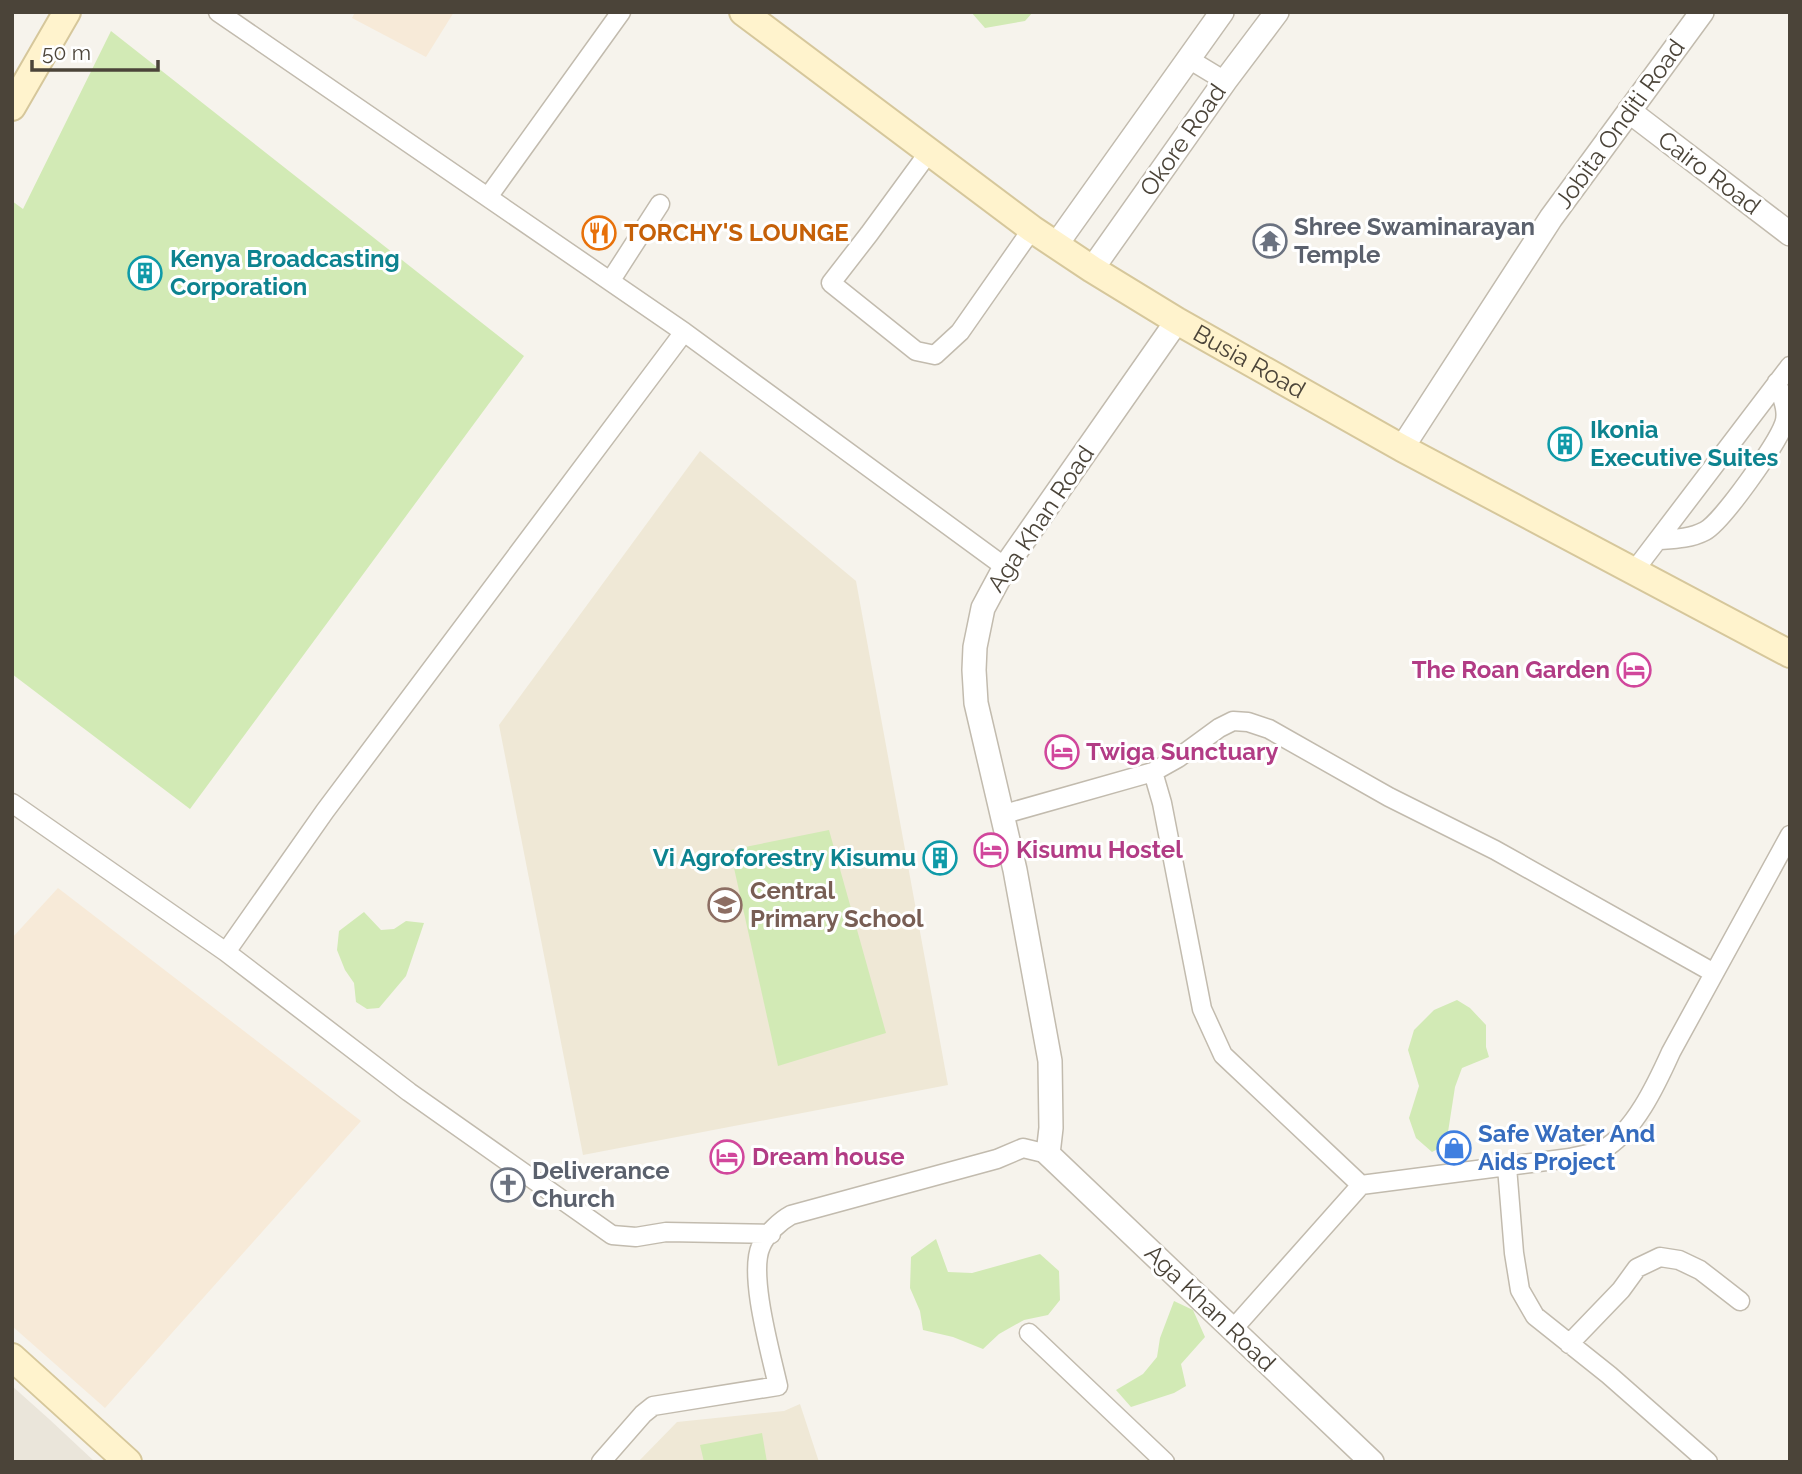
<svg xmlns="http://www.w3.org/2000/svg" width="1802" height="1474" font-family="Raleway,sans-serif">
	<rect width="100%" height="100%" fill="#f6f3ec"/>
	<path fill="#eae5da" d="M12 1386 49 1419 95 1462H12Z"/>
	<path fill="#f7ead8" d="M355 12H454L426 57 352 18Z
		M58 888 361 1121 105 1408 12 1326V938Z"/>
	<path fill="#efe8d6" d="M700 451 856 581 948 1085 583 1155 499 725Z
		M800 1404 819 1462H638L677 1422 784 1411Z"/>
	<path fill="#d2eab5" d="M971 12H1033L1025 21 985 28Z
		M111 31 524 356 190 809 12 674V201L23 209Z
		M829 830 886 1033 778 1066 730 850Z
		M364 912 381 930 394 929 406 921 424 923 406 976 379 1008 367 1009 356 1002 354 983 345 970 337 950 339 931Z
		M1457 1000 1470 1008 1486 1025V1047L1489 1057 1462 1068 1455 1087 1446 1145 1432 1152 1416 1138 1409 1118 1419 1086 1408 1050 1414 1030 1434 1010Z
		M936 1239 948 1272 972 1273 1040 1254 1059 1271 1060 1300 1048 1315 1024 1320 999 1334 983 1349 953 1337 923 1330 920 1311 910 1288 911 1257Z
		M1174 1301 1193 1310 1205 1337 1181 1364 1186 1386 1174 1393 1131 1407 1116 1390 1143 1374 1157 1357 1160 1338Z
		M762 1433 767 1462H704L700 1445Z"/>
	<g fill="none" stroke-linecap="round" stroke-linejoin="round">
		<defs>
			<path id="minor" d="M218 12 684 332 1005 567
				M1187 58 1225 81
				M929 152 869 234 831 283 916 351 935 355 960 332 1032 229
				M488 197 621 12
				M611 280 660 204
				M1658 540C1673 539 1690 539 1705 531 1722 522 1777 444 1784 424 1789 411 1781 395 1777 382
				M1634 571 1790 366
				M1153 772 1178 758 1219 728 1233 721 1248 722 1269 729 1389 797 1495 850 1714 973
				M12 803 226 952 409 1092 612 1235 636 1237 666 1232 771 1234
				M1001 815 1153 772 1162 803 1202 1009 1223 1055 1361 1185 1570 1158C1580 1155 1593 1154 1602 1150 1634 1133 1657 1083 1671 1052L1790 835
				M226 952 325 811 684 332
				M1507 1167 1514 1253 1520 1290 1535 1316 1609 1375 1708 1462
				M1233 1329 1361 1185
				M1029 1333 1165 1462
				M1569 1344 1621 1290 1637 1268 1660 1257 1679 1260 1700 1270 1740 1301
				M601 1462 643 1414 653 1406 778 1386C771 1354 748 1274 761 1246 766 1234 780 1221 791 1215L997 1159 1023 1148 1048 1154"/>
			<path id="tertiary" d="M1629 111 1790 234
				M1056 245 1222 12
				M1092 269 1225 81 1277 12
				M1177 321 1005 567 983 608 975 647 974 670 976 703 1015 870 1050 1061 1051 1128 1048 1154 1372 1462
				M1402 448 1551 218 1702 12"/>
			<g id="secondary">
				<path id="s1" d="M743 12 1032 229 1092 269 1177 321 1402 448 1790 654"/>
				<path d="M12 107 67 12"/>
				<path d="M12 1357 128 1462"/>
			</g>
		</defs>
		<use href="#minor" stroke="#c2bbae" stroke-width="21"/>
		<use href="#tertiary" stroke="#c2bbae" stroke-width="26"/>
		<use href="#secondary" stroke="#d6c79b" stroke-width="30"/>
		<use href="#minor" stroke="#fff" stroke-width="18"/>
		<use href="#tertiary" stroke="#fff" stroke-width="23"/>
		<use href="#secondary" stroke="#fff3cd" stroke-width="26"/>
	</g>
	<defs>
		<symbol id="restaurant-ring" viewBox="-11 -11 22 22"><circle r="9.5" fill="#fff" stroke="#e8710a" stroke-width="1.5"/><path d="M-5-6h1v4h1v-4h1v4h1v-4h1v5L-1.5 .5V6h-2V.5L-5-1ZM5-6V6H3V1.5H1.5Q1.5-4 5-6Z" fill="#e8710a"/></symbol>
		<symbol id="temple-ring" viewBox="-11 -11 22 22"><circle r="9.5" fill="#fff" stroke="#6b7280" stroke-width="1.5"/><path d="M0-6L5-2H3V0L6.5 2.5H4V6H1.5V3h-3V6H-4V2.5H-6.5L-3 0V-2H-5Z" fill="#6b7280"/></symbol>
		<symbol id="building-ring" viewBox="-11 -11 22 22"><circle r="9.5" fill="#fff" stroke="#0f9aa8" stroke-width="1.5"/><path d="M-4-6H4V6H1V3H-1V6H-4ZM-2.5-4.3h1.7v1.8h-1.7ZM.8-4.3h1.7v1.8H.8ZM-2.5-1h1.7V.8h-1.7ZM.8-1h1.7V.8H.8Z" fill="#0f9aa8"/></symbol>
		<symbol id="hotel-ring" viewBox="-11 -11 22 22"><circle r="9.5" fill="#fff" stroke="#d1479c" stroke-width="1.5"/><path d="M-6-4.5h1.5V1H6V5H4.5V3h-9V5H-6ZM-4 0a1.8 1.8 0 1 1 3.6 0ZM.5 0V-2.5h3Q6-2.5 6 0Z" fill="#d1479c"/></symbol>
		<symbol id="school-ring" viewBox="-11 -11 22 22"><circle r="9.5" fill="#fff" stroke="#8d6e63" stroke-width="1.5"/><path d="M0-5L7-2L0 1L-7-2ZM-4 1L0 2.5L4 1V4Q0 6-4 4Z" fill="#8d6e63"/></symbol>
		<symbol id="shop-ring" viewBox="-11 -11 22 22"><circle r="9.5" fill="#fff" stroke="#3f7fe0" stroke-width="1.5"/><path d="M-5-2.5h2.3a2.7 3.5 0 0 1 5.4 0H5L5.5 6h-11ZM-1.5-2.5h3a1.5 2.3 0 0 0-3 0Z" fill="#3f7fe0"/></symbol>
		<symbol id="church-ring" viewBox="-11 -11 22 22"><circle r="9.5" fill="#fff" stroke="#6b7280" stroke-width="1.5"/><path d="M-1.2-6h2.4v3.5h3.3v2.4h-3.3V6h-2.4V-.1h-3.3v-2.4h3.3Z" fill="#6b7280"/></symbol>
	</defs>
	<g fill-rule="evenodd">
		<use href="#restaurant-ring" x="580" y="214" width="38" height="38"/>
		<use href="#temple-ring" x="1251" y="222" width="38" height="38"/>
		<use href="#building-ring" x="126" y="254" width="38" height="38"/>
		<use href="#building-ring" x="1546" y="425" width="38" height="38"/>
		<use href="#hotel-ring" x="1615" y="651" width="38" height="38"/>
		<use href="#hotel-ring" x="1043" y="733" width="38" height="38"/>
		<use href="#hotel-ring" x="972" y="831" width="38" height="38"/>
		<use href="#building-ring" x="921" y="839" width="38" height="38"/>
		<use href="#school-ring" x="706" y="886" width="38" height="38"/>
		<use href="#shop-ring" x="1435" y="1129" width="38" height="38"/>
		<use href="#hotel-ring" x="708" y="1138" width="38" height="38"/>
		<use href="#church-ring" x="489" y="1166" width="38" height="38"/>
	</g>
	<g text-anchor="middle" stroke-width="6" stroke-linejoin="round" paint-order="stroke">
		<g font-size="24" fill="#4b4439" stroke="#fff">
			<text transform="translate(1620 124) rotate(-54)" y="8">Jobita Onditi Road</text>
			<text transform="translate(1183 140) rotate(-55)" y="8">Okore Road</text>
			<text transform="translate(1709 173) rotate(37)" y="8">Cairo Road</text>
			<text dy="8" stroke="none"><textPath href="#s1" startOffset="616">Busia Road</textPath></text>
			<text transform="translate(1041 519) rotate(-56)" y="8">Aga Khan Road</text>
			<text transform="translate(1210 1308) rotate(44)" y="8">Aga Khan Road</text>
		</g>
		<g font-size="24" font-weight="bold" fill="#5b616d" stroke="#fff" text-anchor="start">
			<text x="1294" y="235">Shree Swaminarayan<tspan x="1294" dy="28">Temple</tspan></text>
			<text x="532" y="1179">Deliverance<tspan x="532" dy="28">Church</tspan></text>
		</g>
		<g font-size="24" font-weight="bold" fill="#c56008" stroke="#fff" text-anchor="start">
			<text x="624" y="241">TORCHY'S LOUNGE</text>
		</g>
		<g font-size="24" font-weight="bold" fill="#0d838f" stroke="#fff" text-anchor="start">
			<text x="170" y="267">Kenya Broadcasting<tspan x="170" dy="28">Corporation</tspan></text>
			<text x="1590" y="438">Ikonia<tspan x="1590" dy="28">Executive Suites</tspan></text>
			<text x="916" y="866" text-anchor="end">Vi Agroforestry Kisumu</text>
		</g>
		<g font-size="24" font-weight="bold" fill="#b23c85" stroke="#fff" text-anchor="start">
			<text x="1610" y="678" text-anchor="end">The Roan Garden</text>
			<text x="1086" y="760">Twiga Sunctuary</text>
			<text x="1016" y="858">Kisumu Hostel</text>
			<text x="752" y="1165">Dream house</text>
		</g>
		<g font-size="24" font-weight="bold" fill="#785e54" stroke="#fff" text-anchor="start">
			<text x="750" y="899">Central<tspan x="750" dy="28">Primary School</tspan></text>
		</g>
		<g font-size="24" font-weight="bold" fill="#366cbe" stroke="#fff" text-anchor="start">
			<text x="1478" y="1142">Safe Water And<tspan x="1478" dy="28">Aids Project</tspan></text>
		</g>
	</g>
	<rect width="1802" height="1474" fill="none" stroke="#4b4439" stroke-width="28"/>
	<path d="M32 60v10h126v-10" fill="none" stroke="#4b4439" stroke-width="3.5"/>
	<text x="42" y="60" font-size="21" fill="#4b4439" stroke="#ffffff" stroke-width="5" paint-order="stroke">50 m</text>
</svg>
